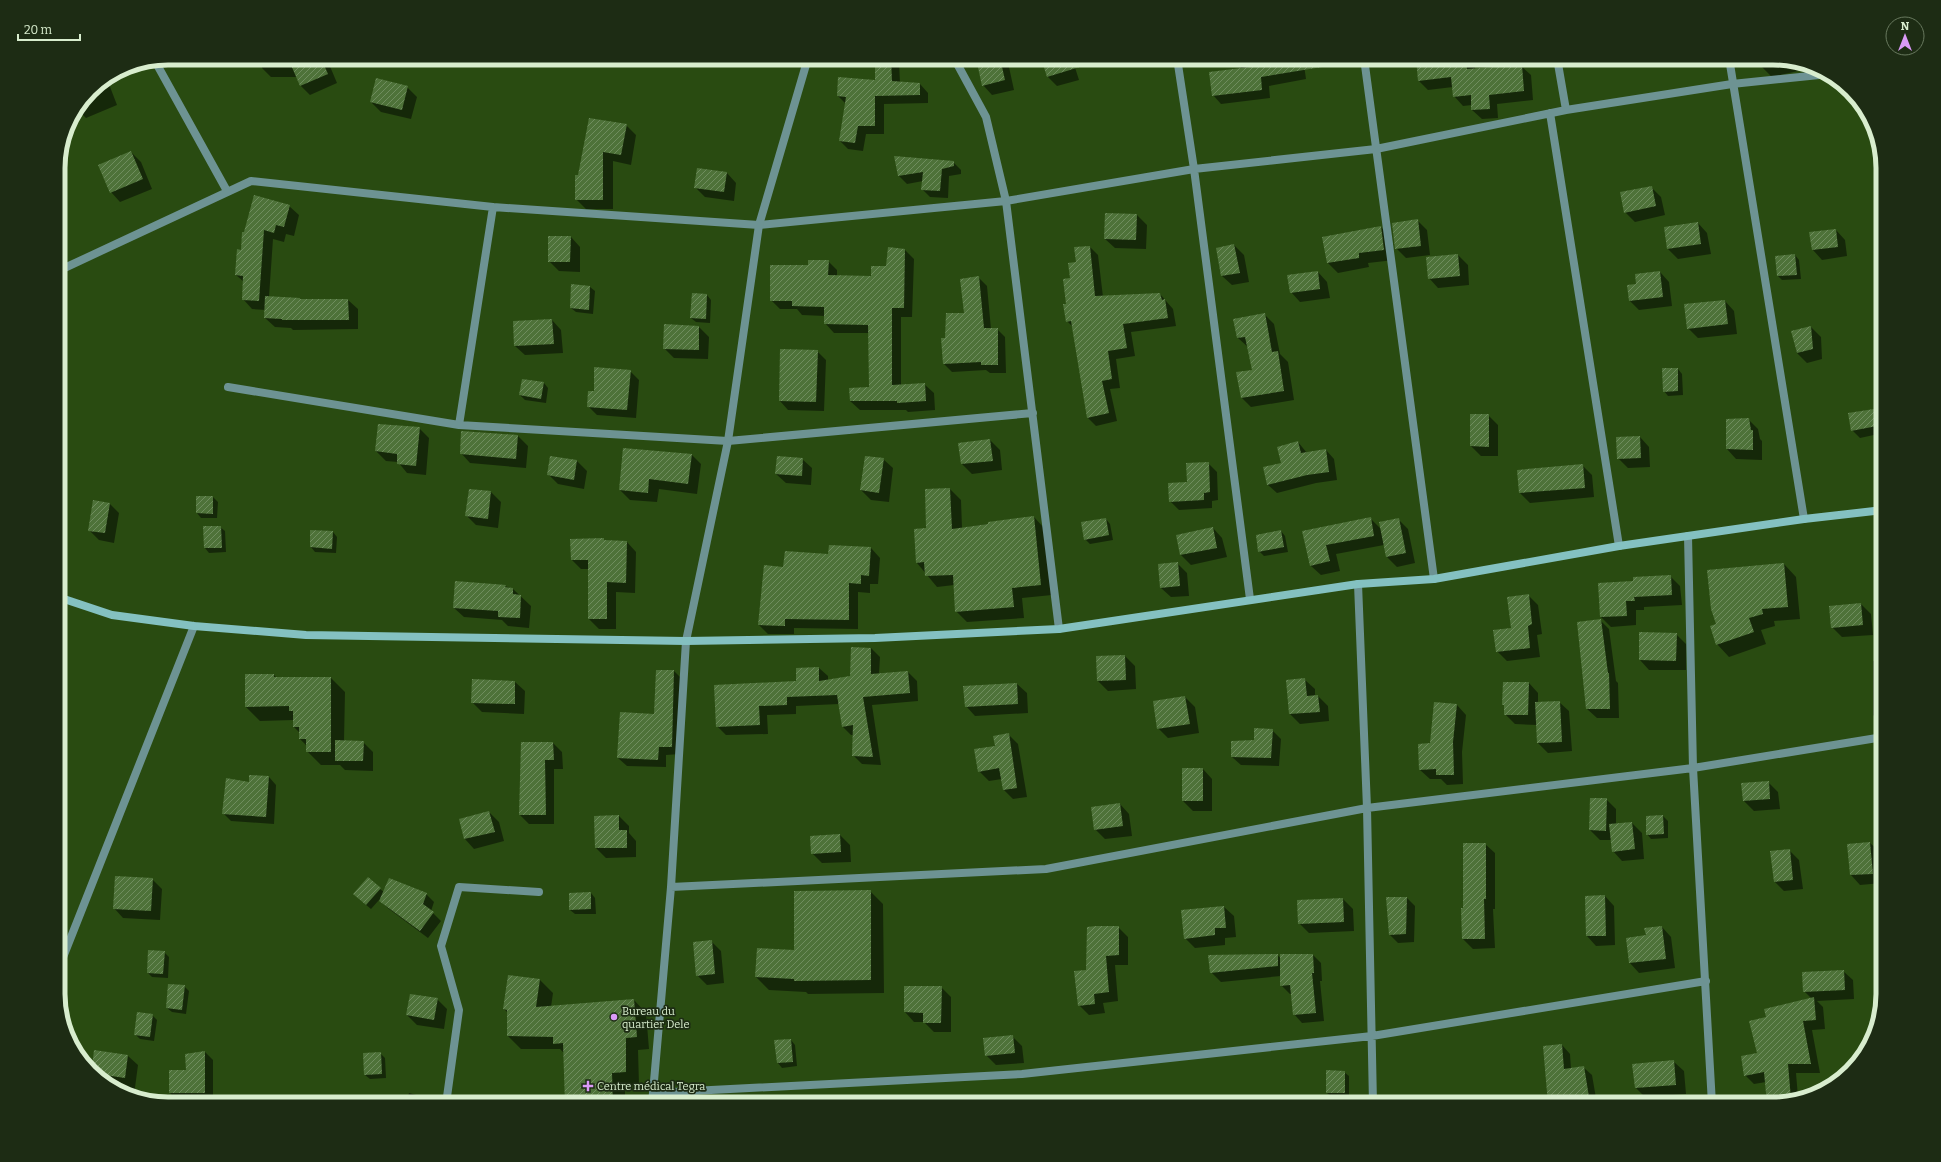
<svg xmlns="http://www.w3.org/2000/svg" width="1941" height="1162" font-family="Bitter,serif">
	<defs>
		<pattern id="building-hatch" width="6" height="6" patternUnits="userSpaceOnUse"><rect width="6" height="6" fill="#4e7239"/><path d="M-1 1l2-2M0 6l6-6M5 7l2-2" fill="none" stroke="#6f8d5e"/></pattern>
	</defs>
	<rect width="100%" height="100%" fill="#294b11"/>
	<path fill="#0007" d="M262 58H303L304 61 312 58H322L329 64 337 83 310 95 300 85 297 77H271L262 68Z
		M759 58H766L764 61Z
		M876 58H896L899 61 900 83 920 84 928 93V103L884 104V134H866L863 151 848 149 840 141 846 104 838 96 876 81Z
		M977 58H1007L1014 90 992 95 983 85Z
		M1042 58H1072L1079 80 1057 86 1048 77Z
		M1133 58H1152L1153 60 1138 62Z
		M1240 58H1261L1262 62 1296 58 1304 65 1306 79 1269 86 1270 98 1221 104 1213 95 1241 69Z
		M1417 58H1474L1475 70 1521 66 1531 75 1533 100 1497 104 1498 118 1482 119 1472 110V105L1463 106 1454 96 1453 87 1428 90 1419 81Z
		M1760 58H1773L1796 64 1798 71 1772 77 1762 67Z
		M107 79 117 105 86 118 77 109 90 90Z
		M407 87 417 97 411 119 381 112 371 102Z
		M626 125 636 135 631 165 613 161V209H586L576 199 579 176Z
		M131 152 141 162 152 189 120 202 111 192Z
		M895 157 953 162 961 170V174L949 176 948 198 930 197 922 189 923 181 907 184 899 176Z
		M727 173 736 183 734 201 705 197 695 187Z
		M1651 187 1661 197 1665 215 1635 222 1625 212Z
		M289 206 299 215 294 236 286 234 284 242 273 239 269 297 301 300H348L358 309V329L293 330 291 328 275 327 265 318 266 310 252 309 243 299 244 282 236 275 242 251Z
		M1137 215 1147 225 1146 249 1115 248 1105 239Z
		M1417 220 1427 230 1430 255 1406 258 1396 248Z
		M1698 223 1707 233 1711 254 1678 259 1668 249Z
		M1381 227 1390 237 1394 260 1368 263 1369 267 1338 273 1328 263Z
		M1836 230 1845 240 1847 256 1822 260 1813 250Z
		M571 237 580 247V272L559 271 549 261Z
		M1234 245 1244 255 1249 282 1232 285 1222 276Z
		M1090 247 1098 255 1103 297 1160 294 1173 309 1176 326 1131 332 1135 356 1116 359 1120 388 1110 389 1117 421 1096 426 1088 418 1074 328 1067 321V305L1071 279 1077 262Z
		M905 250 914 259 912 317H901V386L924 384 934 393 935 410 908 412 906 410H860L850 401 870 388 869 333H834L825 323V316L802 315 797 309H780L771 300 809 266 828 261 837 270V276L872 277 887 267Z
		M1458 255 1468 265 1469 285 1438 288 1429 278Z
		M1795 255 1799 260 1801 279 1782 280 1778 276Z
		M1318 272 1327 282 1330 298 1300 302 1291 292Z
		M1660 272 1669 282 1672 306 1639 310 1630 301 1637 285Z
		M979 278 987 286 991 329H997L1005 337 1006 373H990L986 370 952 372 944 364 946 339 965 314Z
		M572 285 590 287 595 291 593 314 576 312 571 308Z
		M707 295 711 300 710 323 696 322 691 318Z
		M1725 301 1734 311 1737 334 1698 338 1688 328Z
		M1264 314 1274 324 1280 354 1288 362 1294 400 1251 407 1242 398 1253 370 1249 348 1238 338 1235 320Z
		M552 320 561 330 563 353 525 355 515 346Z
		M699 327 709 337 708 359 674 358 664 348Z
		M1811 327 1821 337 1822 359 1807 363 1797 353 1792 332Z
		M781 350 817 351 826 360 824 411 788 410 780 401Z
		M1678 369 1682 374 1683 395 1668 396 1664 391Z
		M630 371 639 380 636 418 597 415 588 406 595 392Z
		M544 383 548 388 546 403 525 400 520 395Z
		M1883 408V433L1860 438 1852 430 1849 414Z
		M1488 415 1498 425V456H1481L1471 446Z
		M1748 419 1758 429 1760 439 1762 441V460L1736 459 1727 449Z
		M419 428 429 438 426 475 407 473 398 462 386 461 376 451Z
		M518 436 528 446 526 468 470 463 461 453Z
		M1640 437 1649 447 1650 467 1628 468 1618 458Z
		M990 440 1000 450 1002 470 972 474 962 464 959 444Z
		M1298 442 1307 453 1326 450 1334 459 1337 480 1316 483 1277 493 1268 485Z
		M691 454 701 464 697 494 659 489 657 502 630 500 620 490Z
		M551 457 577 461 587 471 584 489 558 484 548 474Z
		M802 459 812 468 811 485 786 483 776 474Z
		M883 459 893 468 889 502 871 500 861 490Z
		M1208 463 1217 472 1218 500 1212 501V508L1179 510 1170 501Z
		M1582 465 1592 475 1594 497 1530 503 1520 493Z
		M950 489 961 500 962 528 1034 517 1044 528 1052 595 1022 598 1024 618 967 622 956 611 954 585 937 587 917 563 927 529 926 490Z
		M469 490 491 492 501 502 498 528 476 525 466 515Z
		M213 497 218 502 217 518H201L197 513Z
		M109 503 119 513 114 543 99 540 89 530Z
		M1370 518 1381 529 1398 519 1408 529 1415 563 1397 567 1387 557 1384 545 1336 554 1340 571 1321 575 1311 566 1303 532Z
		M1106 519 1110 524 1113 540 1090 544 1085 539Z
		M204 527H220L225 531 226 552 209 553 205 548Z
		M1213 528 1222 538 1227 557 1191 565 1181 555 1177 535Z
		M1281 531 1285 536 1288 552 1264 556 1259 551Z
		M333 532 337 537 336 553 315 552 311 547Z
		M603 539 606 541 627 542 636 552 635 593 616 592V629H599L589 619V569H581L572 560Z
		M871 548 880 558 878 584H870V593L858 592V629L794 628V634H768L759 625 784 569 829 555Z
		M1177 563 1187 573 1189 596 1171 597 1161 588Z
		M1784 564 1796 577 1800 619 1774 621 1775 626 1761 630 1766 644 1729 657 1717 644V625Z
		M1670 576 1680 586 1682 605 1644 607V610H1636V625L1611 627 1601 617 1634 582Z
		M505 586 513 589 531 606 529 628 508 626 502 620 464 617 454 608Z
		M1528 595 1538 605 1542 634 1537 635 1540 657 1507 661 1497 651 1512 629Z
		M1861 604 1871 614 1873 635 1842 637 1832 627Z
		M1600 620 1609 629 1616 681 1618 683 1619 718H1597L1587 709Z
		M1878 620H1883V724L1873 715V661H1879Z
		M1676 634 1686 644V670H1649L1640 660Z
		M871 648 880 657 879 674 908 672 917 681 918 701 872 705 881 765 862 764 853 755V735H851L842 726 839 704 796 706V714L767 715 768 734 726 735 717 726 797 682 819 668 828 676V681L851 677Z
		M1125 656 1135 666 1136 689 1108 691 1098 681Z
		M674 671 682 679 680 754 666 755V767L627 766 618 758 655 715Z
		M246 675H274L277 678H331L345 692 344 741 363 742 373 752V771L345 770 340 765H321L307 751V746L300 739V733L294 727V720L260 721 246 707Z
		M473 680 515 682 525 691 524 714 482 712 472 702Z
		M1305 680 1315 689V696H1318L1328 706 1329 721 1300 724 1290 714Z
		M1529 683 1538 693V703L1559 702 1569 711 1572 751 1548 753 1538 743 1537 725 1515 724 1505 714V706L1503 704Z
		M1017 684 1027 693 1028 713 975 716 966 706Z
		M1185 697 1195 707 1199 733 1168 738 1158 728Z
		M1457 705 1466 715 1462 752 1463 784 1447 785 1441 779H1430L1420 770 1431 744Z
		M1272 730 1281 739 1279 766 1241 765 1232 757Z
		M1008 734 1018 744 1027 797 1013 799 1004 790 1002 779 989 781 979 771Z
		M522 743H553L562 752 563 769H554V824H529L520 815Z
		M1203 769 1212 779V811H1193L1183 801Z
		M269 777 276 785 274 824 231 821 223 813 250 783Z
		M1768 782 1778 792 1780 809 1754 811 1744 801Z
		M1606 799 1616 809V824L1632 823 1642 833 1644 859 1622 861 1613 851 1611 840H1600L1590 830Z
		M1120 804 1129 814 1132 836 1105 839 1095 829Z
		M489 812 499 822 504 841 474 849 465 839 460 820Z
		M619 816 629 826V833L636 841V857L606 858 596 848Z
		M1663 816 1668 821V838L1651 839 1647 834Z
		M840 835 850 845 851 862 822 863 812 853Z
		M1870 843 1880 852 1882 883 1860 885 1851 875Z
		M1485 844 1495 853V909H1493L1495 948 1473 949 1463 939 1464 909Z
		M1789 850 1799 860 1803 889 1784 891 1775 882Z
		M152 879 162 889 160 920 123 918 114 908Z
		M380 889 384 892 426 894 434 902 431 911 441 921 428 938 389 909 379 900 371 909 359 899Z
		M870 891 883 904 884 993 808 994 806 992 769 990 756 977 795 951Z
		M591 893 595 898 596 914H575L570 910Z
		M1605 896 1614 906 1615 945 1596 946 1587 936Z
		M1387 898H1407L1415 906 1414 942 1398 943 1390 935Z
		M1343 899 1353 909 1354 931 1309 933 1299 923Z
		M1224 907 1234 916 1236 937 1225 938V945L1195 948 1185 938Z
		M1118 927 1128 937V965H1115L1118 1001 1103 1003 1105 1013 1089 1015 1079 1005 1087 971Z
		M1662 927 1671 937 1675 968 1639 973 1630 963 1647 936Z
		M711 941 721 951 724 983 707 985 697 975Z
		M164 952 169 957 168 978 152 977 148 973Z
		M1277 955 1281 958 1313 955 1321 963 1322 981H1320L1324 1021 1302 1023 1294 1014 1292 994H1290L1281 985V976L1221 982 1211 972Z
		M1843 971 1853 980 1854 999 1817 1001 1823 1007 1825 1029 1812 1030 1820 1073H1796L1798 1097 1768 1104 1766 1082 1754 1084 1745 1075 1758 1054 1767 1018 1812 999 1804 991Z
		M508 976 540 980 553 993 551 1007 634 1000 646 1013 649 1049 638 1050 639 1085H625V1104H566L565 1054 560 1049H521L508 1036V1013L504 1009Z
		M184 986 189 991 186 1014 172 1012 167 1008Z
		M941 987 951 997V1032H934L924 1022H914L905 1012Z
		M437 999 447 1009 444 1029 417 1025 407 1015Z
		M152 1015 157 1020 154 1041 140 1039 135 1034Z
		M1012 1036 1022 1046 1024 1063 996 1065 986 1055Z
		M791 1040 795 1045 797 1066 782 1068 778 1063 776 1041Z
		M1562 1045 1570 1054 1571 1069 1583 1067 1592 1075 1597 1104H1549L1545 1047Z
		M95 1051 128 1056 138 1065 134 1095 113 1089 93 1069Z
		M205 1052 213 1060V1101H178L170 1093 187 1071 186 1055Z
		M380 1053 385 1058 386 1078 370 1079 365 1075Z
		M1674 1062 1684 1071 1686 1094 1645 1097 1636 1088Z
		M1344 1072 1349 1076V1098L1332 1097 1327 1093Z
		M409 1093 434 1100 438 1104H406Z
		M1445 1099 1451 1104H1418Z"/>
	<path fill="url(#building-hatch)" d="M288 58H321L328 74 300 86Z
		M875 58H891L892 81 920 83V95L875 96V126H858L855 143 839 141 846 97 837 96 838 77 875 80Z
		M976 58H1000L1005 80 982 86Z
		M1041 58H1095L1096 62 1047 77Z
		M1281 58H1321L1322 67 1261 77 1262 90 1212 96 1209 72 1258 66V62Z
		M1416 58H1466L1467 69 1522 65 1524 91 1489 95 1490 109 1471 110V95L1453 97 1451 77 1418 81Z
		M376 78 408 86 402 110 370 102Z
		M589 118 627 124 621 155 603 152V200H575V175H578Z
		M131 151 143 179 110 193 98 165Z
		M894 156 954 161V166L942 169 940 191 921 190 923 172 898 176Z
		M697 168 727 172 724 192 694 188Z
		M1652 186 1656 206 1624 213 1620 192Z
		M254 195 290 205 284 227 276 225 274 233 264 230 259 301 242 300 243 276 235 275 237 249 241 250 242 232H244Z
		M1105 213 1137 214 1136 240 1104 239Z
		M1418 219 1421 246 1395 249 1392 223Z
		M1698 222 1701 244 1667 249 1664 227Z
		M1381 226 1384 250 1359 253V258L1327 263 1322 237Z
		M1836 229 1838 247 1812 250 1809 232Z
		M548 236H571L570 262H548Z
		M1234 244 1240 273 1221 276 1216 248Z
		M1090 246 1095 296 1160 293 1162 300 1165 299 1168 318 1123 324 1127 348 1108 351 1112 379 1102 381 1109 413 1087 418 1071 321 1066 322 1063 304H1066L1063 279 1070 278 1068 263 1076 262 1074 247Z
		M888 247 905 249 904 308H892V385L925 383 926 401 897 403V401H850L849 388 869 387 868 325 824 324V307L792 306V301H770V265H808V260H829L828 275 871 276V266H886Z
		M1458 254 1460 276 1428 279 1426 257Z
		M1795 254 1797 275 1777 276 1775 256Z
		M1318 271 1320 289 1290 293 1287 275Z
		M1660 271 1663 297 1629 301 1627 285 1636 284 1635 274Z
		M979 276 984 328H998V365H981V362L943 364 941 338H945L946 313H964L960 279Z
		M571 284 590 286 589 310 570 308Z
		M692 293 707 294 706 319 690 318Z
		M265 296 300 298V299H348L349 320H282V319L264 318Z
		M1725 300 1728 324 1687 329 1684 304Z
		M1265 313 1272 352 1278 351 1284 391 1241 398 1236 372 1252 370 1245 337 1237 338 1233 319Z
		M552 319 554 344 514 346 513 321Z
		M664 324 699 326V350L663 349Z
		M1811 326 1813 349 1797 353 1791 331Z
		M780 349 818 350 816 402 779 401Z
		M594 367 631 370 627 410 587 407 588 391H594Z
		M1662 368H1678V391L1663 392Z
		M522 379 544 382 541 399 519 395Z
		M1874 409 1877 426 1851 431 1848 413Z
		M1470 414H1489V447L1470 446Z
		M1749 418 1751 430H1753V450L1726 449V419Z
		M378 424 420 427 416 466 397 464V454L375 451Z
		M461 431 518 435 516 459 460 454Z
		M1640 436 1641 458 1617 459 1616 437Z
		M990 439 993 461 961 464 958 443Z
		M1298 441 1301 453 1326 449 1329 472 1307 475 1267 485 1263 467 1281 463 1277 447Z
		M623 448 692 454 688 484 649 479 648 493 619 490Z
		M550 456 577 460 574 480 547 475Z
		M777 456 803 458 802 476 775 474Z
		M865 456 884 458 879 493 860 490Z
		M1209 462 1210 492 1204 493V500L1169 502 1168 483 1187 482 1186 463Z
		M1583 464 1585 488 1519 493 1517 470Z
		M950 488 952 529 988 524V522L1034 516 1041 585 1012 588 1014 607 955 612 953 575 925 576 924 562 916 563 914 529 926 528 925 489Z
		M469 489 491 491 488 519 465 516Z
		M196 496H213V514L196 513Z
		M93 500 110 503 105 533 88 531Z
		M1371 517 1374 536 1326 545 1330 561 1310 566 1302 531Z
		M1106 518 1109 535 1084 540 1081 522Z
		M1399 518 1406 553 1386 557 1379 522Z
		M203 526H221L222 548H204Z
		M1213 527 1217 548 1180 555 1176 535Z
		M310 530 333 531 332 549 310 547Z
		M1281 530 1284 547 1258 552 1256 535Z
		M604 538V540L627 541 626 583 607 582V619H588V560H571L570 539Z
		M829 545 871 547 869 576 861 575V584L849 583V620L785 619V626L758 625 764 565 783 567 785 551 828 554Z
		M1178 562 1180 586 1160 588 1158 564Z
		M1784 563 1788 607 1762 609 1763 614 1749 618 1754 632 1716 645 1710 626 1716 624 1711 609 1707 570Z
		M1671 575 1672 595 1634 597 1635 601H1626L1627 616 1600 617 1598 583 1633 581V577Z
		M455 581 506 585 505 587 513 588V594L521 595 520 618 498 617V611L453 608Z
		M1529 594 1532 624 1528 626 1530 648 1496 652 1493 630 1511 628 1507 597Z
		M1861 603 1863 625 1831 628 1829 606Z
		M1601 619 1608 673H1609L1610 709H1586L1577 622Z
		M1639 632 1677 633 1676 661 1639 660Z
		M851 647 871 648V674L908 671 910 693 863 697 873 757 852 756 853 725 842 727 837 695 787 697V705L759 706 760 725 716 727 714 685 796 681V668L819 667V681L850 676Z
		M1125 655 1126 680 1097 681 1096 656Z
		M656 670H674L672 747H659L658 760 617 758 620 712 654 714Z
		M245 674H274V677H331V752H306V739H299V727H293V711H289V706L245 707Z
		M1305 678 1307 696 1318 695 1320 712 1289 714 1286 680Z
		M472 679 515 681V704L471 703Z
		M1503 682H1529L1528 715H1504V705H1502Z
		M1017 683 1018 704 965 707 963 686Z
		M1185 696 1190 724 1157 729 1153 701Z
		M1560 701 1562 742 1537 743 1535 702Z
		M1434 702 1457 704 1453 742 1454 775H1436V769L1419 770 1418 744 1430 743Z
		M1254 728 1273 729 1271 758 1231 757V741L1254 740Z
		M1009 733 1017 788 1003 790 999 768 978 772 974 749 995 746 993 736Z
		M335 740 364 741 363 761H335Z
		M521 742H553L554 760H545L546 815H519Z
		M1182 768H1203V801H1182Z
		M249 775 269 776 266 817 222 814 226 778 249 782Z
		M1769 781 1770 799 1743 801 1741 783Z
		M1590 798H1607L1606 831 1589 830Z
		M1120 803 1123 826 1094 830 1091 807Z
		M489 811 495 832 464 839 459 819Z
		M619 815V830H627V848H595L594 816Z
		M1663 815 1664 834 1646 835V816Z
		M1632 822 1635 849 1612 852 1609 824Z
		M840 834 841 852 811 854 810 836Z
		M1870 842 1873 874 1850 875 1847 844Z
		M1463 843H1486V899H1484L1485 939H1462L1461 908H1463Z
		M1790 849 1793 880 1774 882 1770 851Z
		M115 876 153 878 151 911 113 909Z
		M368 877 381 888 366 905 353 894Z
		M389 878 427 893 423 904 434 912 420 931 379 901Z
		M871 890V980L794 981V979L755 977 757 948 794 950V891Z
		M591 892V909L569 910V893Z
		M1605 895 1606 936H1586L1585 896Z
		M1386 897H1407L1406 934 1389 935Z
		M1343 898 1344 922 1298 924 1297 900Z
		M1224 906 1226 928H1215V935L1184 939 1181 910Z
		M1096 926H1119V955L1106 956 1109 992 1094 994 1095 1004 1078 1006 1074 971 1086 970 1087 927Z
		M1662 926 1666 959 1629 963 1626 938 1646 935 1644 928Z
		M712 940 715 974 696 976 693 942Z
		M148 950 165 951 163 974 147 973Z
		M1278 954V966L1210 973 1208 955Z
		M1280 954H1313L1314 973H1312L1316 1013 1293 1015 1290 985 1280 986Z
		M1844 970 1845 990 1803 992 1802 972Z
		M508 975 540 979 536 1007 634 999 637 1037 626 1038V1072L612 1073 613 1104H565L563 1043 553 1044V1037L507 1036V1010L503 1009Z
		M168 984 185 985 182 1010 166 1008Z
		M904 986H942L941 1023H923V1013L904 1012Z
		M410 994 438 998 434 1020 406 1015Z
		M1814 997 1816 1020 1803 1021 1811 1064H1788L1791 1099 1767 1104 1764 1072 1744 1076 1741 1056 1757 1053 1749 1021 1766 1017 1764 1009Z
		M137 1012 153 1014 150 1037 134 1035Z
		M1013 1035 1015 1053 985 1056 983 1038Z
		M791 1039 793 1062 777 1063 774 1040Z
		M1562 1044 1564 1069 1584 1066 1589 1097 1548 1104 1543 1046Z
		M94 1050 128 1055 125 1078 98 1074 92 1068Z
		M205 1051V1093H169V1070H186L185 1054Z
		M381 1052 382 1074 364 1075 363 1053Z
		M1674 1060 1676 1085 1635 1088 1632 1064Z
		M1326 1070 1345 1071V1093H1326Z"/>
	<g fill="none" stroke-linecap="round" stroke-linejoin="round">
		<path stroke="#6d9393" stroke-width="8" d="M954 58 986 117 1006 201
			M446 1104 459 1010 441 946 459 887 539 892"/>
		<path stroke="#6d9393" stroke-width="8" d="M1177 58 1194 169 1250 599
			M1364 58 1434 579
			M1557 58 1566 110
			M1729 58 1804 519
			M155 61 227 191
			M1550 113 1619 546
			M1006 201 1059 629
			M58 271 251 181 493 207 759 225 1006 201 1194 169 1376 149 1566 110 1732 84 1829 74
			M228 387 459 425 728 441 1033 413
			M459 425 493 207
			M1688 536 1693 768 1712 1104
			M1358 584 1367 808 1373 1104
			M671 887 1046 869 1367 808 1693 768 1883 737
			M58 970 194 626
			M653 1093 1022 1074 1372 1036 1706 981
			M652 1104 671 887 686 641"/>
		<path stroke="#6d9393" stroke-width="8" d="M686 641 728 441 759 225 808 58"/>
		<path stroke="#84c1c1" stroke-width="8" d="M58 597 112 615 194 626 306 635 686 641 875 638 1059 629 1358 584 1434 579 1619 546 1804 519 1883 510"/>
	</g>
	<g fill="#da9af6" stroke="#1d2c14" stroke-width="1.5">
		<circle cx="614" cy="1017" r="4"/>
		<path d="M586 1080h4v4h4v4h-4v4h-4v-4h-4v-4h4z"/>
	</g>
	<g text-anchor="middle" stroke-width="3.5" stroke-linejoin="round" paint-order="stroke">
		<g font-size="11" fill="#d8edce" stroke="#1d2c14" text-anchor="start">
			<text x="622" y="1015">Bureau du<tspan x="622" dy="13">quartier Dele</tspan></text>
			<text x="597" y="1090">Centre médical Tegra</text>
		</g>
	</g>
	<path d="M0 0H1941V1162H0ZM168 65H1773A103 103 0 0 1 1876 168V994A103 103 0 0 1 1773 1097H168A103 103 0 0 1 65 994V168A103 103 0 0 1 168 65Z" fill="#1d2c14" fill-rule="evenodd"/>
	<path fill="none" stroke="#d8edce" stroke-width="5" d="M168 65H1773A103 103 0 0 1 1876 168V994A103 103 0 0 1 1773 1097H168A103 103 0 0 1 65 994V168A103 103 0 0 1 168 65Z"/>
	<g transform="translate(1905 36)"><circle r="19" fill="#1d2c14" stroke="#68795e"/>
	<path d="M0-3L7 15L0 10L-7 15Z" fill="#da9af6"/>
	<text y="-6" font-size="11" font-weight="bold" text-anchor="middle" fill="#d8edce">N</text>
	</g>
	<path d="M18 34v6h62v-6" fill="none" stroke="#d8edce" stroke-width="2"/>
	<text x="24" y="34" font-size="12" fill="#d8edce" stroke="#1d2c14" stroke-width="3" paint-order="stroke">20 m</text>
</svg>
